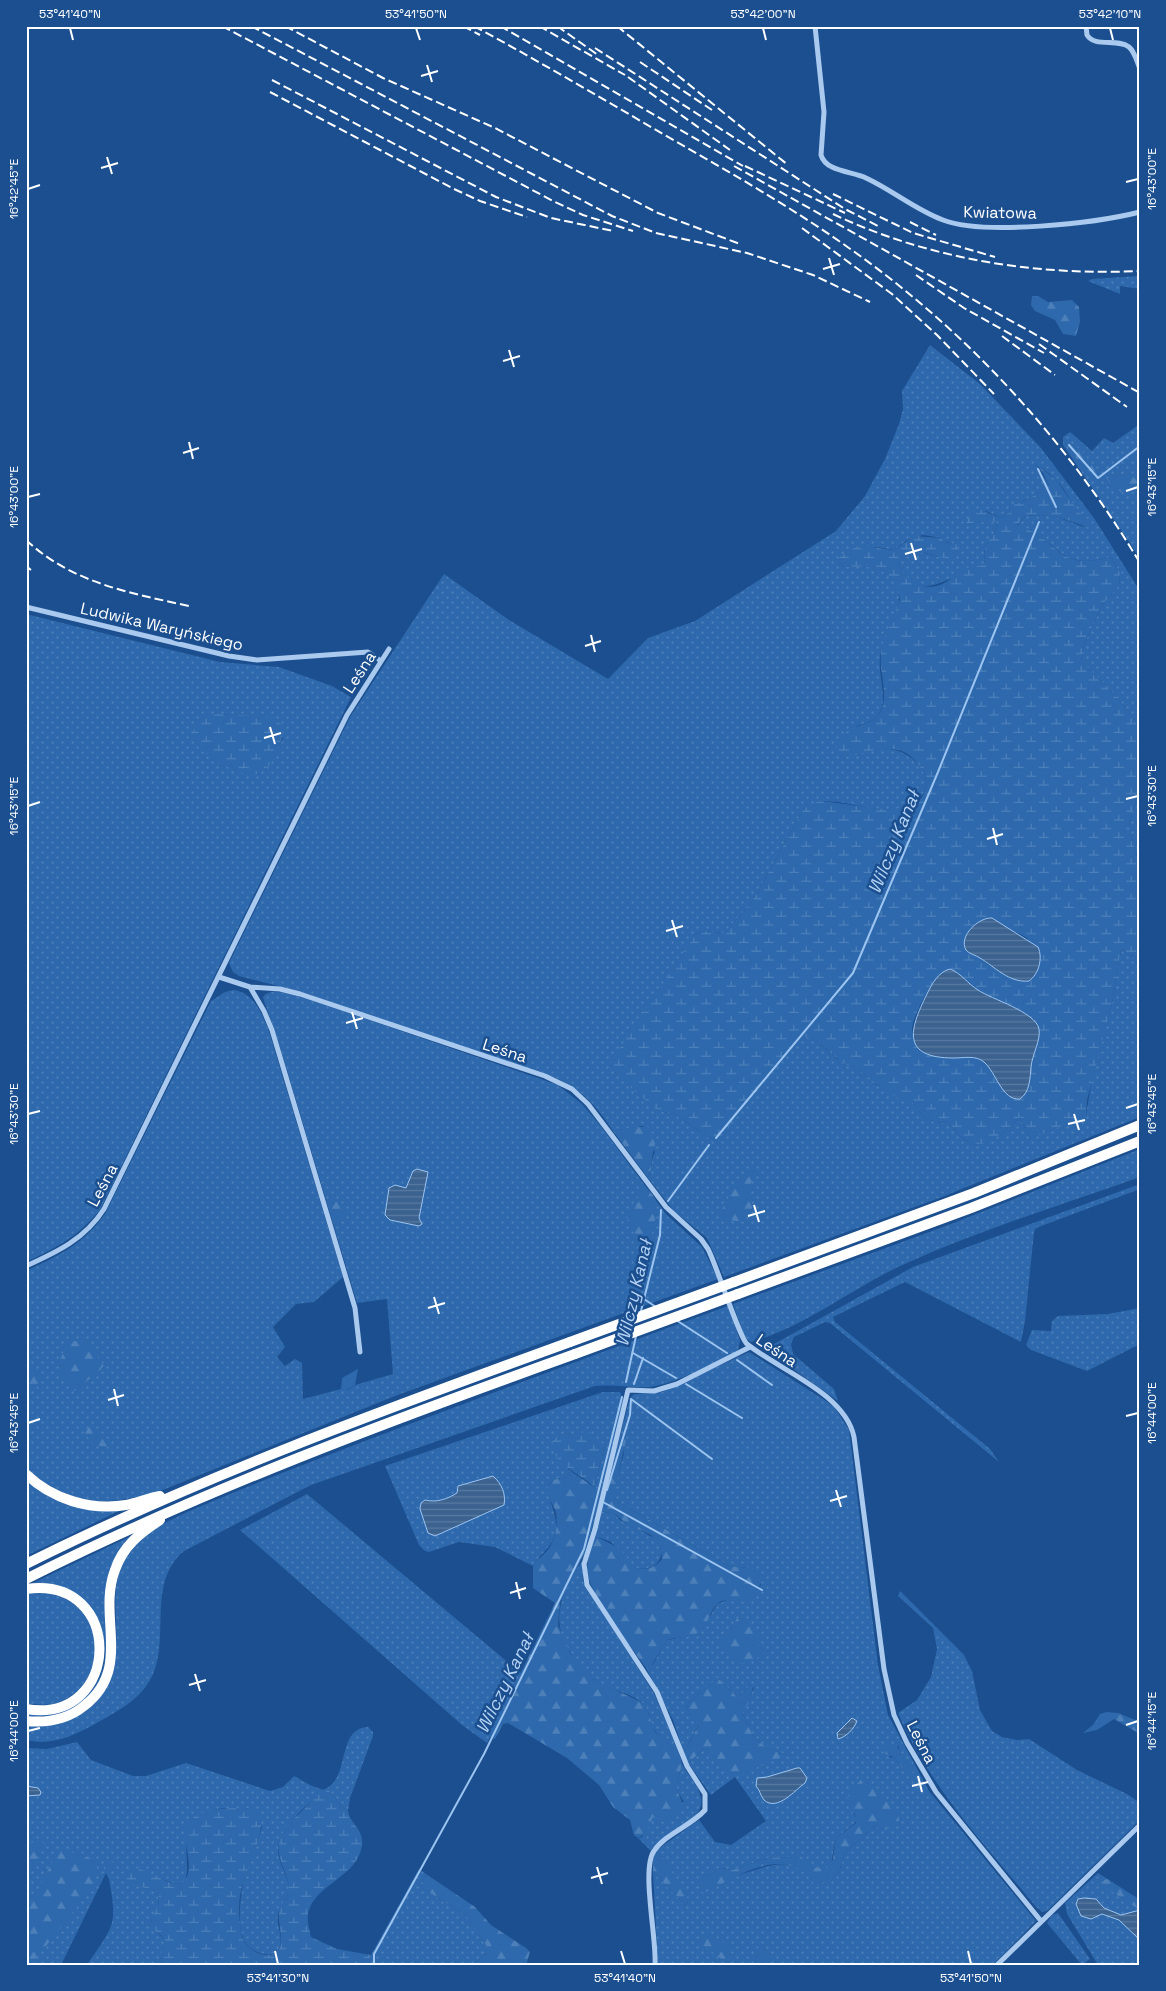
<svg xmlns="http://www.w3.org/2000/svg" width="1166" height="1991" font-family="'Space Grotesk',sans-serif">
	<defs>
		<pattern id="grass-dots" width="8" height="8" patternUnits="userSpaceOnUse" patternTransform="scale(1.25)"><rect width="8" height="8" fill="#2e69ad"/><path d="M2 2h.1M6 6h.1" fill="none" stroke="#4d80b9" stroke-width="1.8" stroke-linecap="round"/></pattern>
		<pattern id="forest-firs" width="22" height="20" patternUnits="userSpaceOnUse" patternTransform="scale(1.25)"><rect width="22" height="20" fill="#2e69ad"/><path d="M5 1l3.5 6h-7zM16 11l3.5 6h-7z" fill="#4d80b9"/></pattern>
		<pattern id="wetland-marsh" width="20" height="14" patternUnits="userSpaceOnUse" patternTransform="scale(1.25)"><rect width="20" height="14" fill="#2e69ad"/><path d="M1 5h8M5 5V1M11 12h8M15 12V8" fill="none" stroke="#4d80b9"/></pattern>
		<pattern id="water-rules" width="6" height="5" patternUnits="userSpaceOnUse" patternTransform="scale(1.25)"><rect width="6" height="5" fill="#3c6290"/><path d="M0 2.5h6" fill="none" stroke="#597aa1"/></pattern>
	</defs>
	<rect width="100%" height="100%" fill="#1b4f8f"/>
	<path fill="url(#grass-dots)" fill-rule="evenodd" d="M1140 276V289L1120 286V294L1088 281 1092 279Z
		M930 345 980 384 1041 448 1094 518 1140 591V726L1116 696 1084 664 1081 658 1084 645 1101 607 1119 585 1120 573 1111 557C1056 573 1058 536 1017 526L1026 516C1048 513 1064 519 1084 527 1073 502 1061 478 1036 465L1049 485 1046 490 1016 504H1010L1009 512 1002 518 986 511 967 521 964 527C973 523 988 518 997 523L996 530 985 546 984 564C977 568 969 569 962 573 935 586 915 598 898 564L901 556 914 550 938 557 952 543 944 542 942 538 923 535 907 540 894 550 876 547 839 562 844 567C863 566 880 563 893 580 911 604 883 632 880 657 877 684 899 718 856 726L877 749C915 743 949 790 906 807 873 819 835 789 804 808L757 893 747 908 724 933 703 931 695 935 611 1064 616 1073 655 1109 680 1117 709 1138 718 1139 800 1038 810 1037 817 1041 837 1059 861 1071 873 1084 883 1086 913 1103 924 1117 935 1122 949 1123 960 1136 975 1145 1002 1134 1020 1117 1030 1139 1086 1115 1094 1067 1112 1004 1121 950 1129 955 1140 957V1117L942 1197 724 1277 707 1238 674 1211 648 1178C653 1169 650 1160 655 1152L643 1126 613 1131C596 1105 584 1092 556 1078L301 992 239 976 233 972 229 963 350 717 444 574 509 620 608 679 648 638 695 621 836 531 865 496 885 459 899 424 903 409 902 391Z
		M1140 424V558L1063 445V437L1070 432 1092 451 1104 438 1113 443Z
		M26 614 220 662 279 667 332 686 351 697 101 1208C81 1235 56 1248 26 1262ZM219 714 233 715 283 738 266 769 216 760 208 755Z
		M1140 785V868L1129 826Z
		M233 990C253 992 261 1012 268 1028L343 1277 314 1302 296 1304 273 1327 285 1347 277 1357 285 1366 295 1359 302 1363 303 1399 341 1389 348 1390 355 1385 393 1374 387 1299 357 1303 277 1037 264 1001 263 997C270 986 291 995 302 997L558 1085 582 1104 600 1125 666 1214 702 1247 718 1279 395 1396 158 1492C105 1506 69 1508 26 1467V1271C60 1255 82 1245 105 1214L211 1001 225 992Z
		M1140 1149V1177C1062 1205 982 1229 907 1263 854 1286 808 1326 751 1342L745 1338 733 1304 951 1224Z
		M1140 1184V1189L1036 1228 1034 1232 1025 1321 1021 1342 905 1282 833 1317 835 1322 990 1449 999 1462 830 1323 825 1322 794 1337 791 1344 793 1354 834 1389 838 1401 765 1349 913 1267Z
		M728 1306 740 1341 738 1350C721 1363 670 1385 649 1387 631 1388 614 1384 595 1386L311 1485 184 1551C142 1586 177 1650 144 1689 131 1705 112 1714 95 1724 73 1736 52 1746 26 1740V1725C43 1722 63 1721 79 1715 86 1712 94 1705 99 1698 143 1644 81 1578 153 1530 177 1515 204 1505 230 1494 276 1475 323 1457 370 1439 490 1394 609 1349 728 1306Z
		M1140 1308V1344L1087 1371 1031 1350 1026 1345 1032 1330 1051 1331 1052 1321 1058 1316 1108 1314Z
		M749 1352 826 1401 835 1408 849 1430 878 1665 888 1715 929 1791 1036 1921 993 1965H771L759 1947 754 1965H658L653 1872 685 1905 688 1902 663 1858 656 1853 658 1849 699 1820 715 1842 731 1845 766 1821 735 1777 711 1795 688 1763 704 1749 787 1755C756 1744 754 1741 742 1711L754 1688 751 1684 738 1698 718 1678 687 1704 686 1708 698 1725 684 1753 673 1720 646 1668H650C657 1660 660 1649 667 1640L689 1636 703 1628 717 1604 730 1599 747 1601 754 1596 761 1585 750 1568 729 1566 615 1500 613 1494 624 1453 620 1435 630 1398 634 1394 662 1392ZM737 1618 742 1619 759 1637V1646L764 1653 730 1630ZM898 1745 906 1773 895 1758 889 1757ZM852 1811 884 1830 874 1826 845 1853 839 1872 816 1886C794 1852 771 1866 738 1875 727 1877 714 1877 702 1878L720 1868 733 1870 767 1858 791 1857 812 1868 827 1869 831 1864 836 1838 855 1823 857 1819Z
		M603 1392H620L623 1400 599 1505 593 1500 592 1495 605 1446 556 1456 569 1470 570 1475C564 1480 554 1476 549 1484 544 1493 558 1513 556 1529 554 1547 541 1552 533 1566L495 1547 459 1542 429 1552 425 1551 419 1545 385 1466Z
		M26 1479 33 1486 123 1509 26 1556Z
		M307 1494 522 1674 487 1743 462 1725 240 1530Z
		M601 1511 615 1514 620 1520 658 1540C667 1558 656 1572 636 1568L611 1542 595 1536Z
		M129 1537 119 1552 104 1673C85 1708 65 1718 26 1717V1713C40 1716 55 1714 68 1708 135 1676 105 1577 31 1584Z
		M582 1561 583 1581 655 1695 679 1753C671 1746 662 1740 656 1732 648 1722 652 1711 641 1702 628 1692 610 1690 596 1681 588 1676 583 1669 577 1662 548 1627 558 1596 582 1561Z
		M900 1591 964 1655 972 1671 980 1710 992 1731 1002 1737 1017 1740 1029 1739 1077 1770 1127 1794 1140 1803V1820L1047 1911 1042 1912 1036 1907C985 1844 930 1788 898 1713L917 1700 931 1677 937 1649 933 1628 898 1596Z
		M26 1593C35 1594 49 1592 57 1595 108 1613 108 1685 57 1703 48 1706 35 1704 26 1704Z
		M368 1727 373 1732V1736L350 1798 348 1811 341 1806 327 1788C350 1775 337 1728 368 1727Z
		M77 1742 91 1760 133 1776H146L186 1763 270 1791 283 1787 294 1776 312 1786 324 1790C307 1806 273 1830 279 1857 281 1867 287 1876 289 1886 291 1898 280 1903 278 1914 276 1928 285 1937 278 1951 270 1956 265 1955 257 1952 245 1947 241 1936 240 1924 239 1898 243 1877 252 1852 256 1844 260 1836 262 1827L247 1808C208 1808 212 1806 186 1835L187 1871 185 1882 177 1884 161 1879 140 1886 157 1892C162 1904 156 1910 151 1921L157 1932 165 1940 160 1965H87C113 1926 118 1927 109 1879L106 1873 61 1965H26V1748L47 1749Z
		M682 1764C688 1775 699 1786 701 1798 706 1822 661 1832 651 1851L638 1838 642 1837 653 1817 684 1802 676 1789Z
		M419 1869 426 1874 421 1884 422 1888 466 1915 487 1947V1953L473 1965H369L371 1955Z
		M1098 1873 1140 1900V1965H1098L1067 1914 1065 1903Z
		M1058 1913 1090 1959 1082 1965 1047 1923 1052 1915Z"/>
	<path fill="url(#forest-firs)" d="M1032 296H1038L1048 302 1072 300 1079 307 1080 322 1076 336 1063 334 1055 320 1035 311 1031 305Z
		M1068 443C1080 444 1090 463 1096 472L1094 479H1091L1069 449Z
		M1112 474H1131L1137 481 1135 491C1121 495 1115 490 1107 479Z
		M635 1127H648C658 1141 655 1143 652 1158 651 1166 652 1170 648 1178L613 1131Z
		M757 1168C757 1176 752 1179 750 1186 748 1193 752 1200 752 1206 750 1224 732 1224 721 1215 722 1206 739 1177 746 1172 749 1169 754 1169 757 1168Z
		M645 1186C648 1190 653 1194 655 1199 658 1207 654 1234 648 1241L643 1242C634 1235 629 1226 627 1215Z
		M326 1199 341 1203 346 1215 342 1221 333 1223Z
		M76 1341 85 1342 104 1365C97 1376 85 1380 78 1390L72 1391 59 1373 61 1358 67 1343Z
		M26 1363 39 1374 38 1386 26 1396Z
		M358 1369 355 1385 347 1390 341 1389 342 1378Z
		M91 1424 106 1439 108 1445 106 1448 92 1443 85 1433Z
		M620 1435 625 1437 626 1440 614 1494 615 1500 729 1566 750 1568 759 1572C763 1582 758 1598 747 1601 736 1604 726 1596 717 1604 710 1611 709 1621 703 1628 695 1639 679 1636 667 1640L650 1668H646C631 1646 588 1594 587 1570 587 1559 592 1546 595 1536L619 1548 636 1568C647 1570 655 1568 662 1559L660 1545 651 1535 628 1525 615 1514 601 1511Z
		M569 1470 594 1487 593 1500 599 1505 585 1552 560 1603 558 1625 570 1653 594 1680 639 1701 646 1706 655 1732 679 1753 682 1764 676 1789C686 1808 686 1812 667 1824L653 1817 646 1833 638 1838 634 1835 630 1820 613 1807 599 1785 567 1758 508 1723 503 1724 495 1739 489 1737 555 1603 533 1588V1566C536 1560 540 1558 544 1554 555 1544 558 1527 556 1513 554 1503 543 1495 549 1484 554 1476 564 1480 570 1475Z
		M737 1618 742 1619 759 1635V1646L764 1653C742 1670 738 1664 719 1647V1641L730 1630Z
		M718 1678 738 1698 751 1684H754L748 1704 742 1711C754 1741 756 1744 787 1755L734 1777 708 1749H704L688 1763 684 1753 698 1726 686 1708 687 1704Z
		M1107 1712 1118 1713 1140 1722V1734L1114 1719 1097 1730 1083 1733 1093 1725 1100 1714Z
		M895 1743 913 1773V1775L906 1773 895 1758 884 1753 887 1746Z
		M861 1780C873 1790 898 1804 899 1821L884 1830 874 1826 845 1853 839 1872 816 1887C791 1842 739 1874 706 1892L703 1893 700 1889 702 1878 720 1868 733 1870 767 1858 791 1857 796 1852 812 1868H827L833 1859 836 1838 856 1823 855 1814C839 1801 850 1790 861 1780Z
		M36 1840 43 1842V1847L26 1878C26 1865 23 1847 36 1840Z
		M62 1849 95 1860C97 1865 98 1869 96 1875 87 1900 48 1942 31 1965H26V1915L57 1852Z
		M656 1853 663 1858 687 1896 688 1902 685 1905 653 1872V1859Z
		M104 1861 116 1863V1871L104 1869Z
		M426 1874 475 1907 491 1925 526 1948 530 1952 526 1965H473L487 1953V1947L466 1915 422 1888 421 1884Z
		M1107 1879 1140 1900V1910L1105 1887 1102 1884 1104 1880Z
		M707 1931 731 1948V1955L726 1962 700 1943 699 1938Z
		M759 1947 767 1950 771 1965H754Z"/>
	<path fill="url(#wetland-marsh)" fill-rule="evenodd" d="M1035 463 1056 480 1092 529C1070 521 1051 513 1026 516L1017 525C1058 537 1056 573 1111 557L1120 573 1119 585 1101 607 1084 645 1081 658 1084 664 1116 696 1140 726V785L1129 826 1140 868V957L1129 955 1121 950 1112 1004 1087 1100 1086 1116 1030 1139 1020 1117 1002 1134 987 1142 975 1145 960 1136 949 1123 935 1122 924 1117 913 1103 895 1097 883 1086 873 1084 861 1071 841 1062 817 1041 810 1037 800 1038 719 1139 709 1138 680 1117 655 1109 616 1074 611 1064 614 1057 695 935 703 931 724 933 747 908 757 893 804 808C809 805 813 803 818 802 843 798 921 829 926 785 927 777 922 770 918 764 898 737 870 753 844 757L838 755 836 749 848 729C856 726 866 725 873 720 894 705 878 674 881 653 883 635 894 617 900 599 892 565 874 566 844 567L839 562V558C857 540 872 549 894 550L914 536 942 538 944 542 956 544 960 551C942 573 913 532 898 564 907 582 926 594 946 582 951 579 956 573 961 570 968 566 977 568 984 564L985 546 996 530 997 523C987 518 972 523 963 529L971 512 979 509 1002 518 1009 512 1010 504H1016L1046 490 1049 485 1043 473ZM976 923 1016 932 1027 938 1039 966 1032 978C998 971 983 970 966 937ZM950 969C961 973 967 983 977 990 990 999 1038 1013 1039 1031 1040 1040 1033 1051 1031 1060 1029 1074 1031 1085 1023 1097 1017 1095 1006 1092 1002 1088 994 1079 993 1066 982 1060 963 1051 940 1065 918 1048 917 1042 912 1034 912 1029 913 1014 936 972 950 969Z
		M219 714 272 717 283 726C283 741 274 768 257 774 243 778 207 758 199 747 195 743 194 738 193 733 197 719 205 715 219 714Z
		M586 1432 591 1433 605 1446 594 1487C580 1472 549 1466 553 1439L562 1435Z
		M327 1788 341 1806 348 1811C350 1824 364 1829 362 1845 359 1875 317 1884 309 1910 306 1918 309 1928 311 1937L337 1949 371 1955 369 1965H160L165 1940C162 1934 154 1932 152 1926 147 1913 165 1909 157 1892L130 1883 124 1876V1872C144 1859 162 1888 182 1883 207 1861 149 1809 235 1808 244 1808 254 1807 259 1816 268 1830 244 1872 241 1891 238 1903 239 1920 241 1932 242 1938 245 1944 250 1948 254 1952 262 1955 267 1955 294 1954 272 1918 281 1904 284 1901 287 1899 288 1895 294 1875 268 1858 284 1830 288 1822 296 1817 302 1811 310 1804 317 1792 327 1788Z"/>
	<path fill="url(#water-rules)" stroke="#9cc4f0" d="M992 918 1038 947C1043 958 1039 974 1029 981 1009 983 995 967 980 958 976 955 969 954 966 950 958 936 979 917 992 918Z
		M950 969C961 973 968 984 978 990 991 999 1036 1012 1039 1029 1041 1040 1032 1055 1031 1067 1030 1078 1030 1092 1020 1099 1002 1101 996 1072 984 1062 976 1055 964 1058 954 1058 901 1058 909 1030 927 994 932 984 938 972 950 969Z
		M417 1169 428 1172 419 1218 422 1224 419 1226 390 1220 385 1215 389 1188 395 1185 406 1188 413 1171Z
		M493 1476C502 1484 506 1494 504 1505L435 1536 428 1533 420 1509 421 1503 425 1500C437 1503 447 1499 457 1493L458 1486Z
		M852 1718 857 1721C854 1729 846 1737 838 1739L837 1733Z
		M797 1768H800L807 1778 805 1783C795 1790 777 1812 764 1800 760 1795 760 1790 756 1786L757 1778 767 1777Z
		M26 1786 38 1788 41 1792 40 1795 26 1796Z
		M1084 1898 1096 1899 1104 1908 1121 1915 1140 1910V1940L1119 1920 1102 1914 1091 1919 1081 1916 1076 1904 1078 1899Z"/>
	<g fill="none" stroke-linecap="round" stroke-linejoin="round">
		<path stroke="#9cc4f0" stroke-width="2" d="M1069 445 1098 478 1140 446
			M1038 469 1056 507
			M716 1138 853 973 938 772 1039 522
			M668 1201 709 1145
			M644 1299 656 1307
			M641 1311 660 1235 661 1210
			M676 1320 727 1353
			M633 1353 676 1378
			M737 1360 772 1385
			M626 1382 636 1336
			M634 1384 643 1358
			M686 1384 742 1418
			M631 1399 712 1459
			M607 1490 630 1415 631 1399
			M603 1502 762 1590
			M374 1965V1954L484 1754 584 1549 622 1397"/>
		<path stroke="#a9c9ee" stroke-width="5" d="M815 26 824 112 821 155C826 172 852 171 866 178 892 190 916 210 943 220 984 236 1096 223 1140 212
			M1086 26 1087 35C1095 48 1117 38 1129 47 1135 52 1137 62 1140 69
			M26 607 229 656 257 660 368 652 381 661
			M219 977 250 987 280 989 300 994 545 1076 572 1089 588 1104 666 1207 701 1239 708 1249C716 1264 740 1339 747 1344 779 1370 845 1393 854 1437L884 1669 894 1715 907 1743 936 1792 1041 1921
			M250 987 264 1011 272 1030 355 1308 360 1352
			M26 1266C57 1252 85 1239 104 1209L347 715 389 649
			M655 1965C657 1939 641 1869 654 1851 665 1834 691 1826 705 1810V1794L687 1766 657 1692 587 1585 584 1564 595 1529 628 1390 654 1391 677 1384 750 1347
			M997 1965 1140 1825"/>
		<path stroke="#fff" stroke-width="10" d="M734 1282 974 1193 1140 1125
			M738 1294 971 1208 1140 1141
			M26 1474C52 1499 90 1511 126 1505 137 1503 148 1498 160 1496
			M26 1564C202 1476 386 1409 570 1342
			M26 1579C203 1490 389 1421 575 1354
			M26 1589C126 1575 122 1725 26 1709
			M26 1721C47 1723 67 1720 84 1706 133 1668 97 1617 115 1570 123 1546 140 1533 160 1520"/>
		<path stroke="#fff" stroke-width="2" stroke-dasharray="9 4" stroke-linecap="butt" d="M222 26 555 202 583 215 633 231
			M251 26 612 216 656 233 747 253 813 275 870 302
			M285 26 383 78 495 128 658 213 740 244
			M463 26 480 35
			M474 26C542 63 608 102 675 141 740 178 806 216 867 261 977 342 1070 446 1140 563
			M500 26 743 166
			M539 26 625 75
			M557 26 598 55
			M617 26 788 165
			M595 48 845 209 878 226
			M640 62 712 110
			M628 77 730 150
			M272 80 496 197 551 218 613 231
			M270 92 454 189 480 201 527 217
			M734 166 1140 393
			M745 166 845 213
			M833 194 913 233 995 257
			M833 214C928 259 1036 276 1140 271
			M910 222 936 235
			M802 228 892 294 937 335 994 394
			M916 275 964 308 1044 353
			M1002 336 1055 375
			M1039 344 1127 407
			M26 540C72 583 130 593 189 606
			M26 566 31 570"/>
		<path stroke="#fff" stroke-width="10" d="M570 1342 734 1282
			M575 1354 738 1294"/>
	</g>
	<path fill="none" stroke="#fff" stroke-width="2" d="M70 28 73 40M416 28 420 40M763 28 766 40M1110 28 1113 40M427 65 432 82M421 76 438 71M107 157 112 174M101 168 118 163M1126 182 1138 179M28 189 40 185M829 258 834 275M823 269 840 264M509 350 514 367M503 361 520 356M189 442 193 459M183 453 199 448M1126 491 1138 487M28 497 40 494M911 543 916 560M905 554 922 549M591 635 595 652M585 646 601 641M270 727 275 744M264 738 281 733M1126 799 1138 796M28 806 40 802M993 828 997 845M987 839 1003 834M672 920 677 937M666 931 683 926M352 1012 357 1029M346 1023 363 1018M1126 1108 1138 1104M28 1114 40 1111M1074 1114 1079 1130M1068 1124 1085 1120M754 1205 759 1222M748 1216 765 1211M434 1297 439 1314M428 1308 445 1303M114 1389 118 1406M108 1400 124 1395M1126 1416 1138 1413M28 1423 40 1419M836 1490 841 1507M830 1501 847 1496M516 1582 520 1599M510 1593 526 1588M195 1674 200 1691M189 1685 206 1680M1126 1725 1138 1721M28 1731 40 1728M918 1776 922 1792M912 1786 928 1782M597 1867 602 1884M591 1878 608 1873M275 1951 278 1964M621 1951 625 1964M968 1951 971 1964"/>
	<g text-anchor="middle" stroke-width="5" stroke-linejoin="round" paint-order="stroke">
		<g font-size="16" fill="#fff" stroke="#1b4f8f">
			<text transform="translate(1000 212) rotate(1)" y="6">Kwiatowa</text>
			<text transform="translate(162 626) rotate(13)" y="6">Ludwika Waryńskiego</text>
			<text transform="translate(359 672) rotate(-57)" y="6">Leśna</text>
			<text transform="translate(505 1050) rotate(18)" y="6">Leśna</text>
			<text transform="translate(102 1185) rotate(-62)" y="6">Leśna</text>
			<text transform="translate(777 1350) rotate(34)" y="6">Leśna</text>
			<text transform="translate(922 1742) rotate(63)" y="6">Leśna</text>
		</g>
		<g font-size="18" font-style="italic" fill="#b5d3f5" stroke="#1b4f8f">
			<text transform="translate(894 842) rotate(-68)" y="6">Wilczy Kanał</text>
			<text transform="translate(634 1293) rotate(-77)" y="6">Wilczy Kanał</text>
			<text transform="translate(505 1683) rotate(-64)" y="6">Wilczy Kanał</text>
		</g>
	</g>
	<rect width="1166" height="1991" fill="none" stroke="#1b4f8f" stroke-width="55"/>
	<rect x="28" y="28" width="1110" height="1936" fill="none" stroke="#fff" stroke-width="2"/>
	<g font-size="12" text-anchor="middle" fill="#fff">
		<text x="70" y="18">53°41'40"N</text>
		<text x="416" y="18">53°41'50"N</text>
		<text x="763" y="18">53°42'00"N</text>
		<text x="1110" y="18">53°42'10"N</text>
		<text transform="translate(1152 179) rotate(-90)" y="4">16°43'00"E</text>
		<text transform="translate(14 189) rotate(-90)" y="4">16°42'45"E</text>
		<text transform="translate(1152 487) rotate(-90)" y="4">16°43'15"E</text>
		<text transform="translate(14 497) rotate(-90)" y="4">16°43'00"E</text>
		<text transform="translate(1152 796) rotate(-90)" y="4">16°43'30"E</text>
		<text transform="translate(14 806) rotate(-90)" y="4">16°43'15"E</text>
		<text transform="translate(1152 1104) rotate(-90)" y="4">16°43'45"E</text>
		<text transform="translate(14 1114) rotate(-90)" y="4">16°43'30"E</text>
		<text transform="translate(1152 1413) rotate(-90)" y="4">16°44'00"E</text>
		<text transform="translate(14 1423) rotate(-90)" y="4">16°43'45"E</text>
		<text transform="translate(1152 1721) rotate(-90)" y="4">16°44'15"E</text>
		<text transform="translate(14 1731) rotate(-90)" y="4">16°44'00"E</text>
		<text x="278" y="1982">53°41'30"N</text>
		<text x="625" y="1982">53°41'40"N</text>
		<text x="971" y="1982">53°41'50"N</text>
	</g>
</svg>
